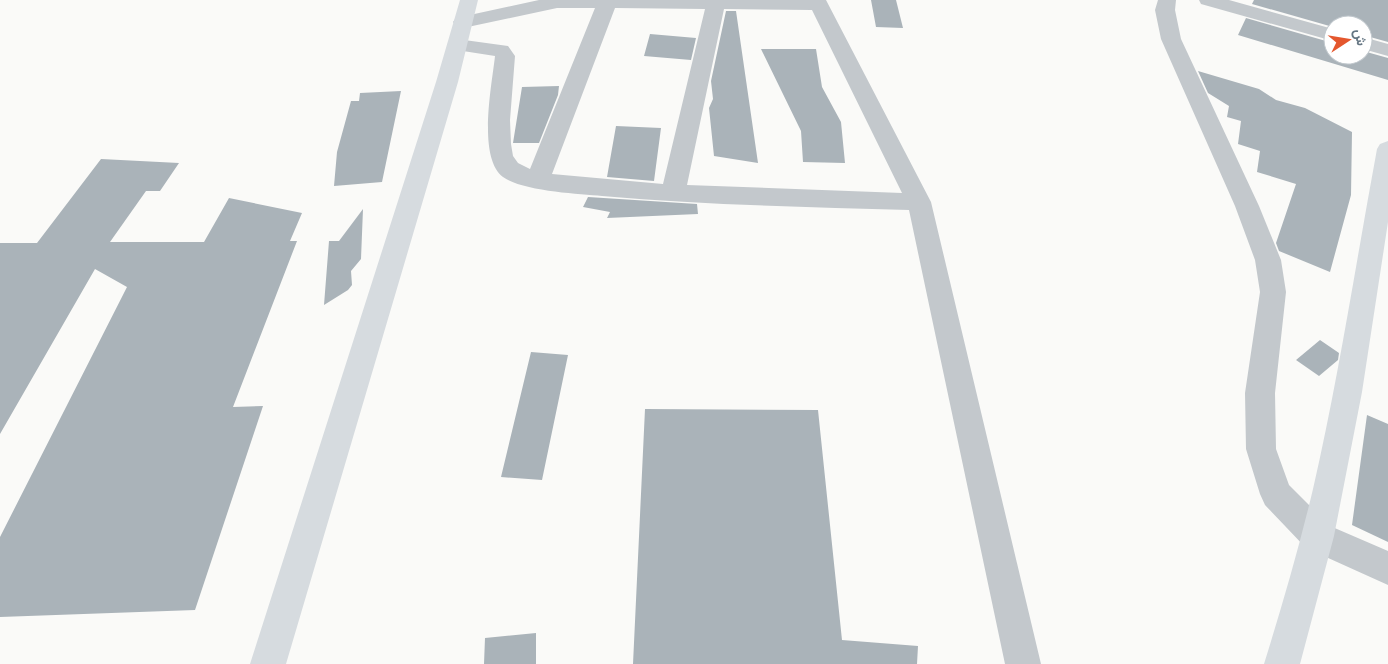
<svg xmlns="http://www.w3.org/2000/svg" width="1388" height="664" font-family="Karla,Vazirmatn,sans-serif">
	<rect width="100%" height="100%" fill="#fafaf8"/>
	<path fill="#aab3b9" d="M871 0H896L903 28 876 27Z
		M1254 0H1388V42L1363 35V25H1333V27L1252 4Z
		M726 11H736L758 163 714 156 709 108 713 99 711 81Z
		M1246 18 1333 43V55H1363V51L1388 58V80L1238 35Z
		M650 34 696 38 691 60 644 56Z
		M761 49H816L822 87 841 122 845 163 803 162 801 131Z
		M1198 71 1259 89 1276 100 1305 108 1352 132 1351 195 1330 272 1279 251 1276 243 1296 184 1257 172 1260 151 1238 144 1241 121 1227 117 1229 106 1208 93Z
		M559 86 558 95 539 143H513L522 87Z
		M401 91 382 182 334 186 337 152 351 101H359L360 93Z
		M616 126 661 128 654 181 607 177Z
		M101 159 179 163 160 191H146L110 242H204L229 198 302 213 290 241H297L233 407 263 406 195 610 0 617V537L127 287 95 269 0 434V243H37Z
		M588 197 697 204 698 214 607 218 610 212 583 207Z
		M363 209 361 259 351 271 352 285 348 290 324 305 329 241H339Z
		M1320 340 1339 353 1338 360 1319 376 1296 360Z
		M531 352 568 355 542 480 501 477Z
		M645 409 818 410 842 640 918 646 917 664H633Z
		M1367 415 1388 424V542L1352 525Z
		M536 633V664H484L485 638Z"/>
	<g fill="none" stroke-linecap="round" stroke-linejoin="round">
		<path fill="#c3c8cc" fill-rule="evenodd" d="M539 0H826L931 202 1041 664H1005L909 210C806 207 704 205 602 196 578 194 522 191 503 177 477 157 492 85 495 56L450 49 447 45 450 41 457 39 508 46 515 56 510 120 511 144 513 156 518 163 530 169 595 8H557L463 28 456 26 453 22 456 18ZM615 8 705 9 663 184 552 174ZM724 9 812 10 902 193 687 185Z
			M1158 0H1176L1175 10 1181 39 1259 206 1281 260 1286 292 1275 393 1276 449 1289 485 1330 526 1388 551V585L1306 548 1265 505 1260 494 1246 449 1245 393 1260 292 1255 260 1235 206 1161 39 1155 10Z
			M1199 0H1229L1333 29V41L1201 4Z
			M1363 37 1388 44V56L1363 49Z"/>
		<path fill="#d6dbdf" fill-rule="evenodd" d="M460 0H478L458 82 286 664H250L436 82Z
			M1388 141V222L1362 392 1334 536 1300 664H1264C1282 606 1299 548 1313 489 1339 376 1356 262 1377 149L1380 144Z"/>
	</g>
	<g transform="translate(1348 40) rotate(78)"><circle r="24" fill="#ffffff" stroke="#c1c8cd"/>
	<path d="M0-4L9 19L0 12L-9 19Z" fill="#e4572e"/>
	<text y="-8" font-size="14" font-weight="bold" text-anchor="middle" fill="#657683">ش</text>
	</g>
</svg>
